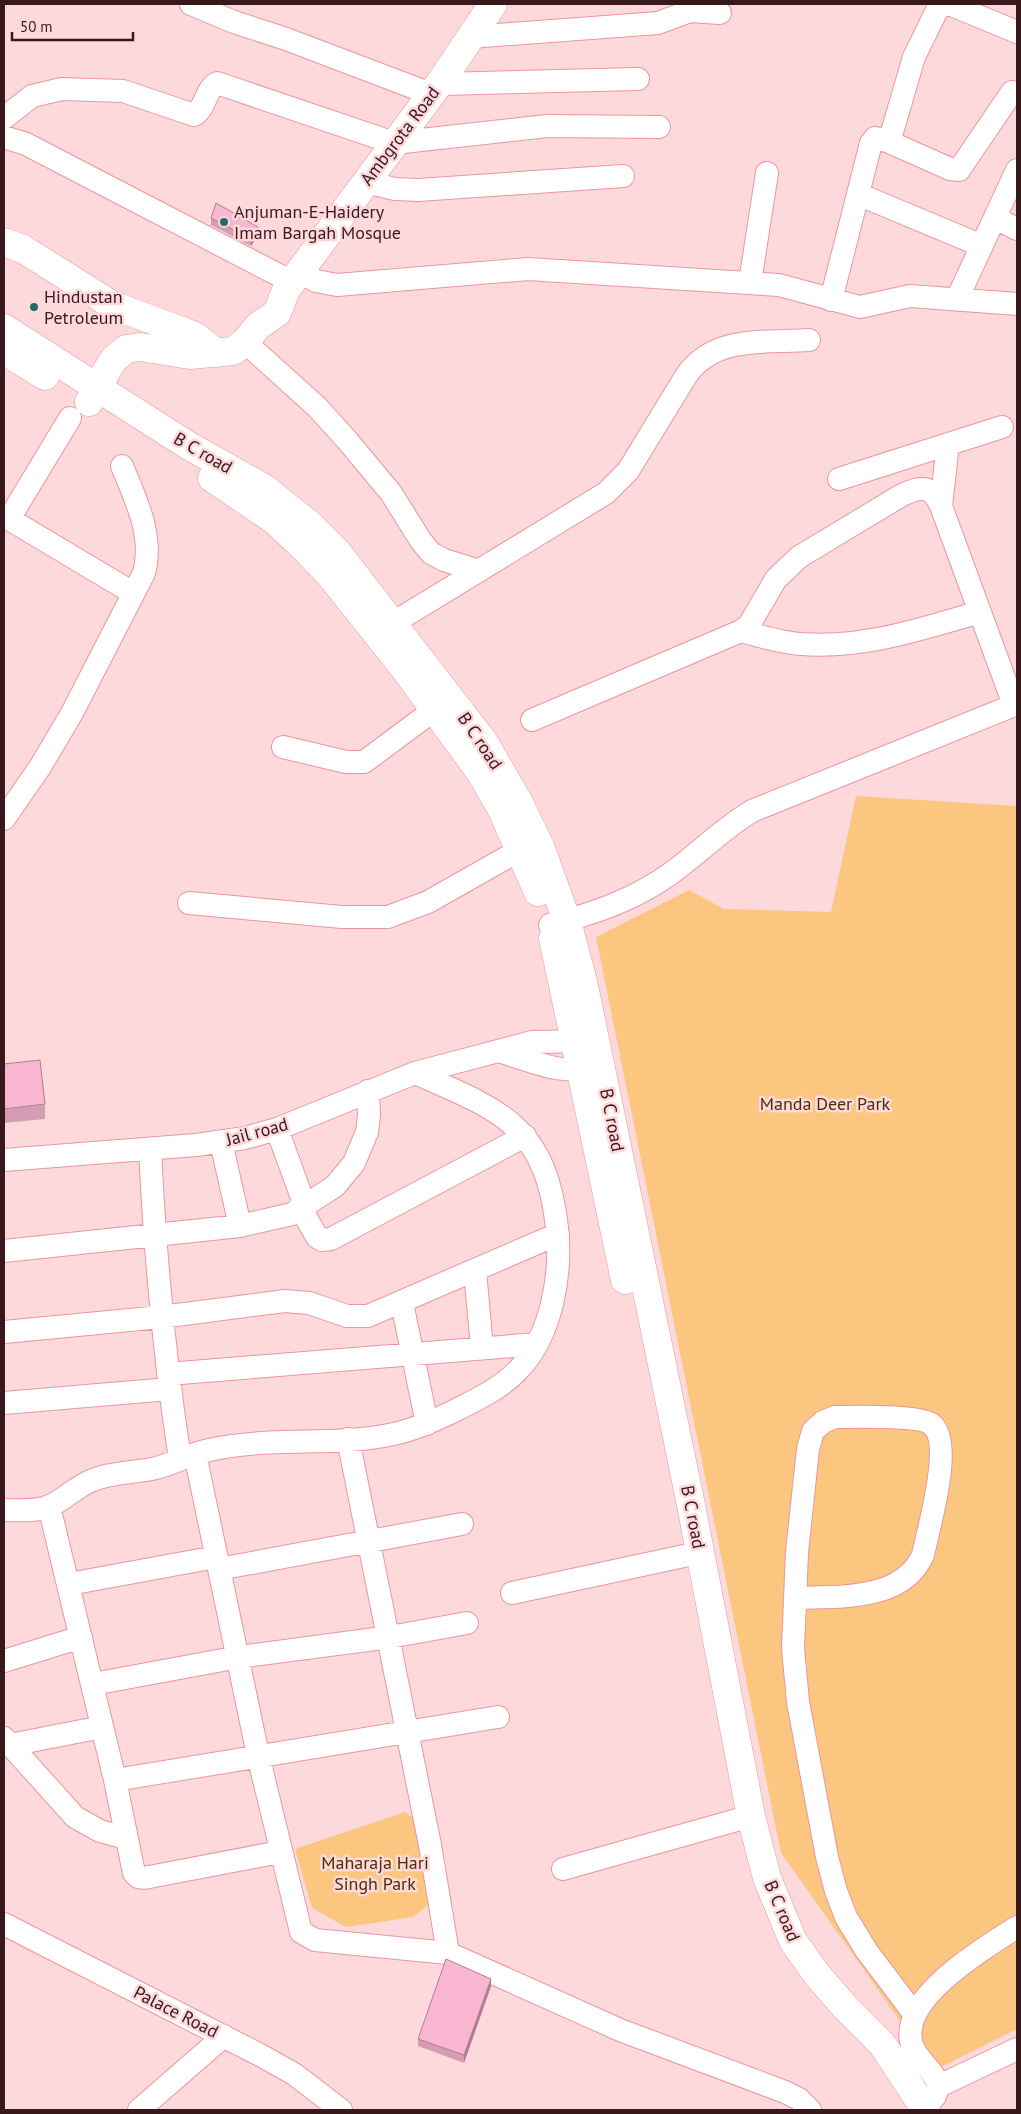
<svg xmlns="http://www.w3.org/2000/svg" width="1021" height="2114" font-family="'PT Sans',sans-serif">
	<rect width="100%" height="100%" fill="#fed9db"/>
	<path fill="#fac680" d="M856 796 1017 806V2029L935 2070 781 1853 596 937 689 890 724 909 831 912Z
		M405 1812 415 1819 431 1903 413 1917 346 1927 312 1908 295 1849Z"/>
	<g fill="none" stroke-linecap="round" stroke-linejoin="round">
		<defs>
			<path id="minor" d="M191 4 234 22 286 39 431 94
				M949 4 1017 32
				M471 37 658 23 690 11 720 13
				M439 84 638 79
				M4 118 32 96 62 89 123 91 194 115C206 108 205 90 217 83L394 143 547 126 659 127
				M4 137 26 144 292 282
				M887 141 950 169 959 170 1012 92
				M365 182 395 189 418 190 623 176
				M858 194 982 246
				M995 218 1017 229
				M299 272 316 281 337 285 528 269 779 285 860 307 910 296 1017 304
				M750 282 767 173
				M957 299 1017 170
				M831 300 871 143 875 138 887 141 890 139 914 57 940 4
				M245 342 317 407 346 439 391 493 421 541 431 553 444 560 479 571
				M839 479 1002 427
				M941 506 948 444
				M4 516 133 593
				M9 519 70 418
				M393 623 606 493 628 471 686 376C714 335 765 343 809 340
				M741 631C760 636 781 643 801 644 863 649 921 629 980 612
				M532 720 741 631 749 625 776 579 799 557 902 495C922 486 931 485 941 506L1014 705
				M283 747 346 762H364L434 710
				M4 819 40 767 72 713 144 573C154 536 136 500 122 466
				M189 903 342 917H388L428 902 520 850
				M550 925C592 914 634 900 670 874 698 854 722 829 752 811L1017 704
				M498 1051C534 1061 557 1075 596 1068
				M277 1129 302 1198 301 1209 317 1237 322 1240 331 1239 525 1136
				M221 1142 240 1226
				M150 1149C155 1253 164 1356 180 1459
				M4 1160 196 1145 245 1138 277 1129 415 1073 532 1042 590 1041
				M4 1251 240 1226 292 1214 335 1186 354 1163 367 1132 369 1115 368 1091
				M475 1271 482 1348
				M402 1303 427 1424
				M4 1332 161 1317 285 1301 309 1303 347 1316H368L558 1234
				M168 1374 537 1344
				M4 1403 169 1389
				M348 1439 430 1845 448 1953
				M195 1454 258 1755 301 1932 315 1940 448 1953 620 2030 785 2092 799 2099 810 2110
				M49 1506 115 1780 134 1873 138 1877 144 1878 280 1852
				M4 1510C18 1510 36 1512 50 1506 65 1499 77 1486 93 1480 112 1472 132 1473 152 1469 172 1465 189 1454 209 1450 270 1436 334 1447 394 1434 417 1429 438 1419 458 1409 480 1398 503 1387 520 1368 552 1334 562 1273 557 1228 546 1125 500 1110 415 1073
				M219 1569 462 1524
				M69 1584 216 1557
				M512 1593 684 1556
				M795 1598C838 1596 902 1602 923 1555 928 1529 955 1441 931 1424 919 1415 854 1417 835 1417L823 1422 813 1431 808 1449 797 1552 793 1648 798 1702 827 1857 836 1891 846 1917 866 1950 915 2015
				M4 1661 81 1637
				M93 1684 239 1657 390 1637 467 1623
				M4 1738 75 1817 100 1831 126 1838
				M10 1745 102 1727
				M115 1780 498 1717
				M563 1869 751 1816
				M4 1924 262 2056 294 2074 341 2110
				M939 2086 1017 2049
				M926 2107 935 2096 939 2086C934 2069 914 2059 911 2041 902 1996 986 1947 1017 1927
				M139 2110 224 2036"/>
			<path id="major" d="M4 242 23 249 112 305 185 332 195 336 216 353
				M4 328 189 446 264 488 309 524 338 553 484 742 517 799 540 846 567 921 583 981 691 1505 751 1816 767 1878 793 1941 818 1976 846 2008 882 2044 919 2100
				M4 351 45 376
				M89 402 113 360 126 349 140 347 190 355 233 351 245 342 258 326 277 313 286 290 439 84 493 4
				M212 478 274 520 302 546 330 575 404 668 480 772 502 810 538 892
				M553 938 625 1280"/>
		</defs>
		<use href="#minor" stroke="#eb969e" stroke-width="24"/>
		<use href="#major" stroke="#eb969e" stroke-width="29"/>
		<use href="#minor" stroke="#fff" stroke-width="22"/>
		<use href="#major" stroke="#fff" stroke-width="28"/>
	</g>
	<path fill="#d59db4" d="M211 218 258 235 251 246 211 225Z
		M4 1064 45 1104V1119L4 1123Z
		M491 1986 464 2063 418 2046V2039Z"/>
	<path fill="#ae7f92" d="M258 227V235L251 246V239Z
		M491 1979V1986L464 2063V2055Z"/>
	<path fill="#f8b6d1" stroke="#ae7f92" d="M216 203 258 227 251 239 211 218Z
		M40 1060 45 1104 4 1109V1064Z
		M446 1959 491 1979 464 2055 418 2039Z"/>
	<g fill="#1f6b6a" stroke="#fed9db" stroke-width="2">
		<circle cx="224" cy="222" r="5"/>
		<circle cx="34" cy="307" r="5"/>
	</g>
	<g text-anchor="middle" stroke-width="5" stroke-linejoin="round" paint-order="stroke">
		<g font-size="18" fill="#39181c" stroke="#fed9db">
			<text transform="translate(400 136) rotate(-53)" y="6">Ambgrota Road</text>
			<text transform="translate(203 453) rotate(30)" y="6">B C road</text>
			<text transform="translate(480 741) rotate(56)" y="6">B C road</text>
			<text transform="translate(612 1120) rotate(79)" y="6">B C road</text>
			<text transform="translate(257 1132) rotate(-15)" y="6">Jail road</text>
			<text transform="translate(693 1517) rotate(79)" y="6">B C road</text>
			<text transform="translate(782 1911) rotate(67)" y="6">B C road</text>
			<text transform="translate(176 2012) rotate(27)" y="6">Palace Road</text>
		</g>
		<g font-size="18" fill="#39181c" stroke="#fed9db" text-anchor="start">
			<text x="234" y="218">Anjuman-E-Haidery<tspan x="234" dy="21">Imam Bargah Mosque</tspan></text>
			<text x="44" y="303">Hindustan<tspan x="44" dy="21">Petroleum</tspan></text>
		</g>
		<g font-size="18" fill="#4c2f00" stroke="#fed9db">
			<text x="825" y="1110">Manda Deer Park</text>
			<text x="375" y="1869">Maharaja Hari<tspan x="375" dy="21">Singh Park</tspan></text>
		</g>
	</g>
	<rect width="1021" height="2114" fill="none" stroke="#39181c" stroke-width="10"/>
	<path d="M12 32v8h121v-8" fill="none" stroke="#39181c" stroke-width="2.5"/>
	<text x="20" y="32" font-size="15" fill="#39181c" stroke="#fed9db" stroke-width="4" paint-order="stroke">50 m</text>
</svg>
